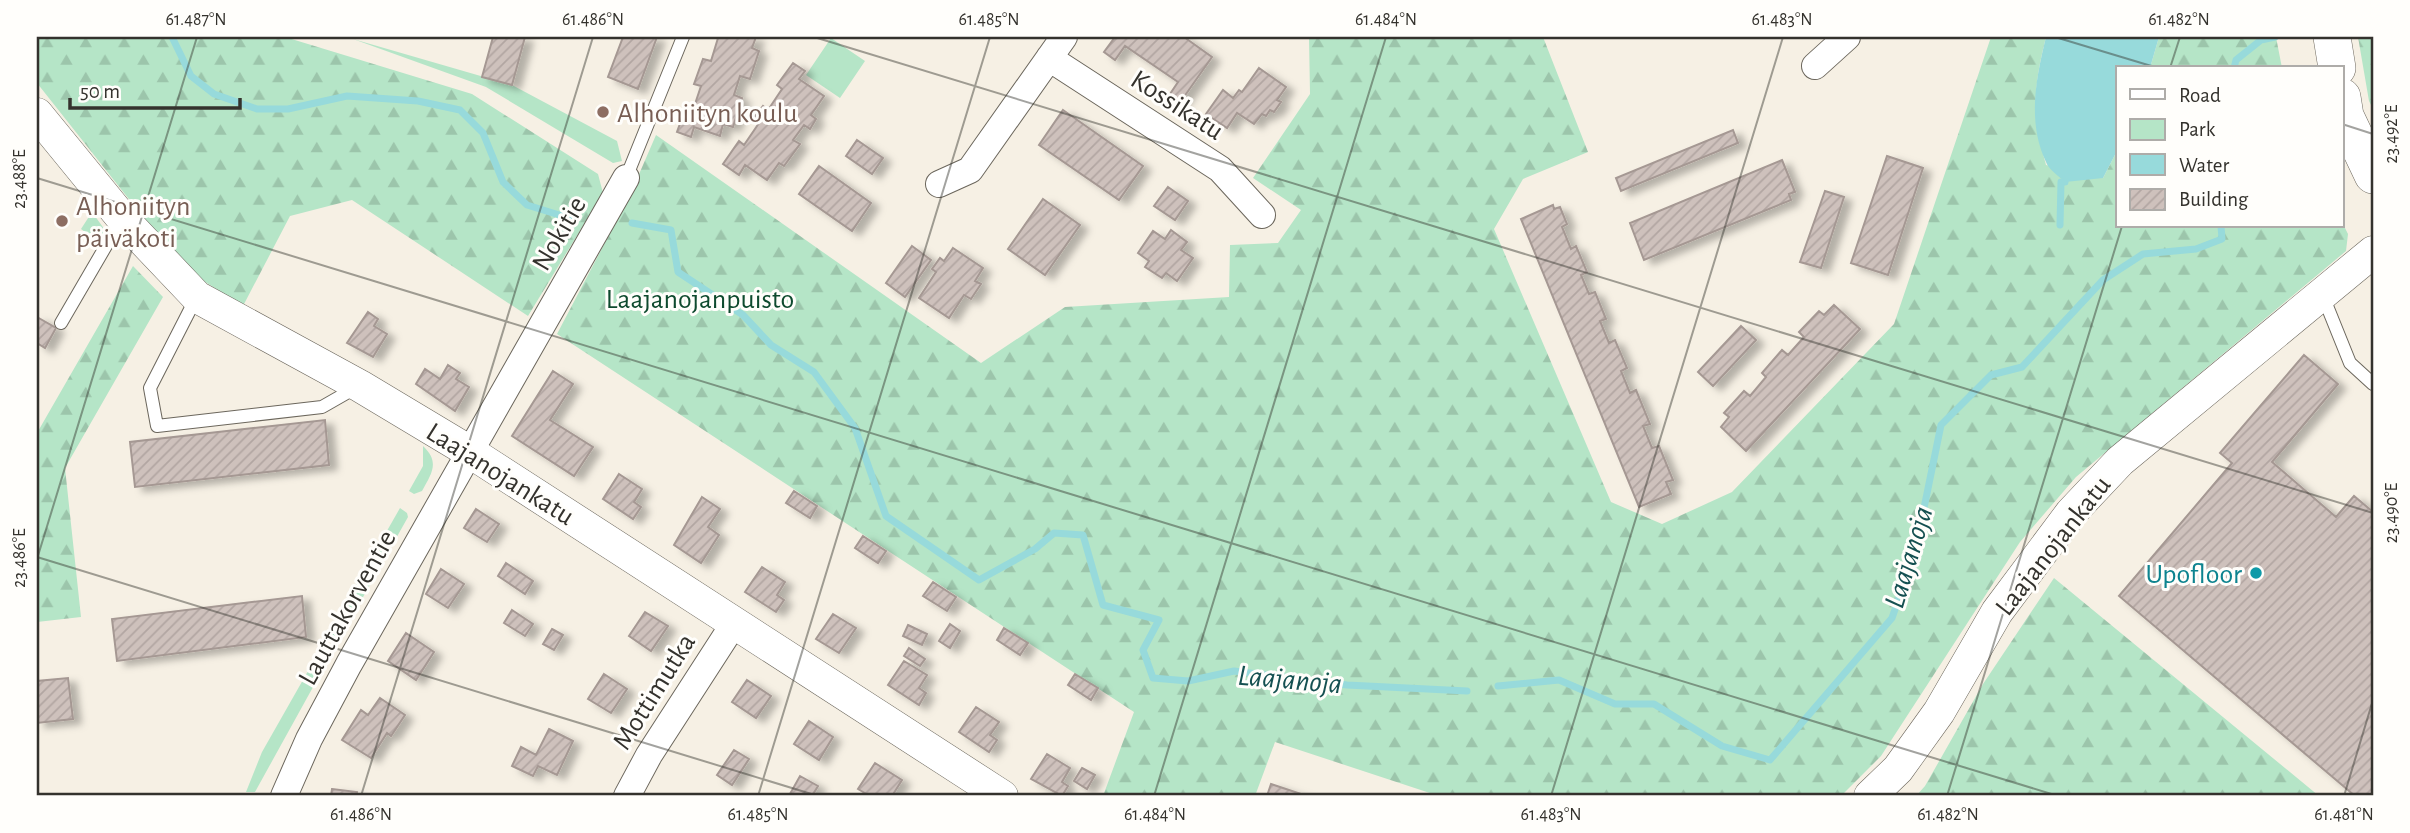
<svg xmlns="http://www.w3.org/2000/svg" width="2410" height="833" font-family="'Alegreya Sans',sans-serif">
	<defs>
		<pattern id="forest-firs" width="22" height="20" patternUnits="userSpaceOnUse" patternTransform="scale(1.75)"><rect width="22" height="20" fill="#b5e5c7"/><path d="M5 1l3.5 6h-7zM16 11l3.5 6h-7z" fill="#9cc5ab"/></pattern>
		<pattern id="building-hatch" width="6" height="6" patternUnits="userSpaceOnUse" patternTransform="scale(1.75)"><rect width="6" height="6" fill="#cec1bc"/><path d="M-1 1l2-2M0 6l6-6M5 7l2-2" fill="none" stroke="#b2a6a2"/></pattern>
		<filter id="shadow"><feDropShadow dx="8" dy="4.5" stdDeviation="3.5" flood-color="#0004"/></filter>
	</defs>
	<rect width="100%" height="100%" fill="#f6f0e4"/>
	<path fill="#b5e5c7" d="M831 38 865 61 840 98 806 75Z
		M353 39 512 85 617 141 622 161 613 163 486 87Z
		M92 212 105 230 97 241 81 229Z
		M423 446C440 462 432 473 422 491L414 494 409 491 423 466Z
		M400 508 407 513 408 517 340 638 332 640 327 636Z
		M316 657 324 662 323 669 255 792H246L262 752Z"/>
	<path fill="url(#forest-firs)" d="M37 37H285L472 94 598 174 603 193 528 316 352 200 290 216 243 306 199 278 166 246 37 83Z
		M1309 37H1543L1588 152 1523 179 1494 229 1611 502 1662 524 1732 492 1894 324 1991 37H2046C2033 89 2032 112 2046 165L2103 178 2118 149V226H2342V222L2348 234 2346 251 2076 477 2020 542 1881 756 1841 796H1439L1275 742 1255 796H1103L1134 712 557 334 630 195 656 135 981 363 1065 307 1229 297 1230 245 1278 243 1301 210 1253 178 1310 94Z
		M2159 37H2276L2282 68H2150Z
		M2358 37H2373V109L2369 101Z
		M133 266 163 297 65 468 81 617 37 622V433Z
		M2054 578 2319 796H1916L1925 786 1983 684Z"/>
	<path fill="#97dadb" d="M2046 37H2159L2150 68H2118V149L2103 178 2065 182C2059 176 2049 170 2046 162 2027 122 2036 78 2046 37Z"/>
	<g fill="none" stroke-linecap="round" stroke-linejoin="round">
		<path stroke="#97dadb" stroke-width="7" d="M172 37 191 76 214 94 257 109H288L347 96 418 101 460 110 483 133 503 182 527 205 569 218
			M2234 68 2236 60 2261 40 2275 37
			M632 223 671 230 678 272 743 315 771 345 814 372 855 428 886 516 979 580 1035 549 1054 533 1083 535 1103 605 1159 620 1143 650 1153 678 1188 681 1234 671 1347 685 1467 691
			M2060 225 2061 182H2065
			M1498 686 1559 680 1615 704H1654L1722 746 1770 760 1892 618 1915 552 1941 425 1991 375 2022 367 2103 280 2143 254 2196 249 2222 239 2221 226"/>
	</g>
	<path fill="url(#building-hatch)" stroke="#a59893" stroke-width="2" filter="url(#shadow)" d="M493 37H525L512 85 482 77Z
		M623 37H657L638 89 608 77Z
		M714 37H756L752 48 759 51 750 79 740 76 734 95 742 98 733 127 723 124 720 136 694 127 691 137 677 132 686 107 693 110 701 86 694 84 703 59 711 61 718 38Z
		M1184 37 1212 57 1179 104 1168 97 1178 82 1125 46 1115 60 1104 52 1115 37Z
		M793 63 805 71 799 79 824 96 811 115 816 119 810 129 804 125 793 140 800 144 784 166 779 163 767 180 745 165 739 175 723 164 739 141 744 145 759 123 753 119 763 106 768 110 782 89 777 85Z
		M1259 68 1286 87 1277 100 1281 102 1274 112 1270 110 1266 116 1262 114 1254 124 1237 113 1227 128 1206 114 1223 90 1233 98 1239 90 1242 92Z
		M1063 110 1143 166 1119 200 1039 145Z
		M1733 130 1738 143 1621 191 1616 178Z
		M857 140 883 158 872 174 846 156Z
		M1887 156 1923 168 1888 275 1851 263Z
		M1782 160 1795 192 1789 194 1791 200 1644 260 1630 223Z
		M819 166 871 203 852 231 799 194Z
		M1168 187 1188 201 1175 220 1154 206Z
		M1825 191 1844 197 1821 268 1800 262Z
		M1043 199 1080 225 1045 275 1008 249Z
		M1553 205 1554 209 1560 207 1567 224 1562 227 1571 249 1576 246 1587 272 1581 275 1589 294 1595 292 1606 319 1600 321 1609 343 1615 340 1627 368 1621 371 1630 393 1636 390 1650 424 1643 426 1652 448 1659 446 1673 480 1666 482 1671 494 1639 507 1521 219Z
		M1171 230 1187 242 1181 250 1193 258 1177 281 1166 273 1162 278 1145 267 1149 261 1138 253 1153 231 1165 239Z
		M912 246 931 260 905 297 886 283Z
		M953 248 983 268 975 281 981 284 971 299 964 295 949 318 919 298 936 272 932 269 940 258 944 261Z
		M1834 305 1860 329 1746 451 1721 427 1729 417 1724 413 1744 391 1750 396 1766 377 1762 373 1782 350 1788 355 1804 337 1799 332 1819 311 1824 315Z
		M368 312 378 319 374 326 387 334 373 357 347 343Z
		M37 317 56 328 45 348 37 343Z
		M1741 326 1756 340 1713 386 1698 372Z
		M2304 355 2338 384 2272 462 2336 517 2354 496 2373 512V796H2355L2119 596 2232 463 2220 453Z
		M448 365 460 373 456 379 469 387 455 411 416 384 425 369 440 379Z
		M553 371 573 384 550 420 593 447 574 476 512 436Z
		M325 420 329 465 135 487 130 442Z
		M619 474 642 489 634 502 641 507 633 519 603 499Z
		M794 491 817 506 810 518 786 503Z
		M702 497 720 509 708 527 719 535 701 563 674 545Z
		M476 509 499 524 487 542 464 528Z
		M863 536 886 551 878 563 855 548Z
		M506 563 533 581 525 594 498 576Z
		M762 567 785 582 777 595 784 600 776 612 745 592Z
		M441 569 464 584 448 608 426 594Z
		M933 582 956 597 947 611 923 596Z
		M302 596 306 637 117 661 112 619Z
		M512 610 533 624 525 636 504 623Z
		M645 612 668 626 651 651 629 636Z
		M833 614 856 628 839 653 816 639Z
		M950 624 960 631 950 648 939 641Z
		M908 625 927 634 922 645 903 636Z
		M1004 628 1028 643 1020 655 997 640Z
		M552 629 563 635 554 650 543 644Z
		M406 633 434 652 416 680 388 661Z
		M909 648 925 659 920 666 904 656Z
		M904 661 927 675 919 688 926 693 919 705 888 685Z
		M604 674 627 689 611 713 588 699Z
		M1075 674 1098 688 1091 700 1068 685Z
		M68 678 73 719 37 723V681Z
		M747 680 771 696 756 718 732 702Z
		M380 698 405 715 391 736 387 733 371 758 342 740 361 710 368 715Z
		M976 707 999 722 990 735 997 740 989 752 959 732Z
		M809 721 833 737 819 760 794 744Z
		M549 729 573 741 557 775 538 766 533 776 512 766 521 747 536 755Z
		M734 750 749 759 732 785 717 775Z
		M1047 754 1070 768 1062 782 1068 786 1062 796 1031 779Z
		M875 763 902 780 892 796H870L858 789Z
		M1082 768 1095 775 1087 789 1074 781Z
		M800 776 818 786 812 796 790 794Z
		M1271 784 1307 796H1267Z
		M332 789 357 792 356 796H331Z"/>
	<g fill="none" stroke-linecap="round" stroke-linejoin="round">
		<defs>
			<path id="service" d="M626 178 683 37
				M2323 296 2350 363 2373 384
				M196 298 150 388 157 426 322 407 357 387
				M61 323 121 220"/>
			<path id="minor" d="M1049 58 1220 169 1262 215
				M1815 66 1847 37
				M939 184 970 170 1064 37
				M284 796 309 739 349 664 626 178
				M627 796 649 755 735 622"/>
			<path id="tertiary" d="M37 114 122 218 197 297 360 386 470 452 1002 796
				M1870 796 1898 769 1939 712 1997 612 2071 513 2120 461 2373 252"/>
			<path id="secondary" d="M2332 37 2337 68
				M2342 97 2345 116 2373 175"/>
		</defs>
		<use href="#service" stroke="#6b665c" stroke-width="14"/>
		<use href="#minor" stroke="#6b665c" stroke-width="28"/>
		<use href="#tertiary" stroke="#6b665c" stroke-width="33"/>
		<use href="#secondary" stroke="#6b665c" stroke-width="38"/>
		<use href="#service" stroke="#fff" stroke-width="12"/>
		<use href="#minor" stroke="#fff" stroke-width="26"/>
		<use href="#tertiary" stroke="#fff" stroke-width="32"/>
		<use href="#secondary" stroke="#fff" stroke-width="37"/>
	</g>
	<path fill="none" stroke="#34322d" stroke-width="2" stroke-opacity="0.45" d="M814 37 2373 513M2055 37 2158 68M2170 68 2180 37M2342 124 2373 134M37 178 2058 796M37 557 818 796M37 559 197 37M361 796 593 37M758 796 990 37M1154 796 1386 37M1551 796 1783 37M1947 796 2122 226M2344 796 2373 700"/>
	<g fill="#8d6e63" stroke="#fffefb" stroke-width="2.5">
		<circle cx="603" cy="112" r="7"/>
		<circle cx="62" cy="221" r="7"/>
	</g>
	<circle fill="#0f9aa8" stroke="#fffefb" stroke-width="2.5" cx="2256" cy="573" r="7"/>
	<g text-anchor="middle" stroke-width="6" stroke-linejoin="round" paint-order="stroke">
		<g font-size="28" fill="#34322d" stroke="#fffefb">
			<text transform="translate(1178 104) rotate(33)" y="10">Kossikatu</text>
			<text transform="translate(558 233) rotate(-60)" y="10">Nokitie</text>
			<text transform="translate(501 473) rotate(32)" y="10">Laajanojankatu</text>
			<text transform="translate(2052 545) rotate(-52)" y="10">Laajanojankatu</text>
			<text transform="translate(346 607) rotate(-61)" y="10">Lauttakorventie</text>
			<text transform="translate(653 691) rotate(-58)" y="10">Mottimutka</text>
		</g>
		<g font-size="28" fill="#785e54" stroke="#fffefb" text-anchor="start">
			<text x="617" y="122">Alhoniityn koulu</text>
			<text x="76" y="215">Alhoniityn<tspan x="76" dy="32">päiväkoti</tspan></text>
		</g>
		<g font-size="28" fill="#0e4a2e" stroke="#fffefb">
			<text x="700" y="308">Laajanojanpuisto</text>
		</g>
		<g font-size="28" fill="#0d838f" stroke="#fffefb" text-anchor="end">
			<text x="2242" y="583">Upofloor</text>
		</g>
		<g font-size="30" font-style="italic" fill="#155051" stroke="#fffefb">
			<text transform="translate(1908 557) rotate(-73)" y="10">Laajanoja</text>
			<text transform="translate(1290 679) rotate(5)" y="10">Laajanoja</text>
		</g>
	</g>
	<rect width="2410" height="833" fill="none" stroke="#fffefb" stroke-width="77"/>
	<rect x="2116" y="66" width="228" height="161" fill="#fffefb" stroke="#aeaca9" stroke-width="2"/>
	<rect x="2130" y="89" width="35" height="10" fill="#ffffff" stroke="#aeaca9" stroke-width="2"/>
	<text x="2179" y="102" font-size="21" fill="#34322d">Road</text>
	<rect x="2130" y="119" width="35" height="21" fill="#b5e5c7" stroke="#aeaca9" stroke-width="2"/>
	<text x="2179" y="136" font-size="21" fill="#34322d">Park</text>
	<rect x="2130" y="154" width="35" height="21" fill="#97dadb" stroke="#aeaca9" stroke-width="2"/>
	<text x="2179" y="172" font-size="21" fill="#34322d">Water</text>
	<rect x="2130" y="189" width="35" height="21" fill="url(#building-hatch)" stroke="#aeaca9" stroke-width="2"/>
	<text x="2179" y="206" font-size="21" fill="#34322d">Building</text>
	<path d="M70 98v10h170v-10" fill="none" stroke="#34322d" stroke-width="3.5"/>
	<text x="80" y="98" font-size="21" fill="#34322d" stroke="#fffefb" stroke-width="5" paint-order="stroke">50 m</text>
	<rect x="38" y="38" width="2334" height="756" fill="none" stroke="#34322d" stroke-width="2.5"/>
	<g font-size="18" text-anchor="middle" fill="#34322d">
		<text x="196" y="25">61.487°N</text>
		<text x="593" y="25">61.486°N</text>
		<text x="989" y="25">61.485°N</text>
		<text x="1386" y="25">61.484°N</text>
		<text x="1782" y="25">61.483°N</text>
		<text x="2179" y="25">61.482°N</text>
		<text transform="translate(2391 134) rotate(-90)" y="6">23.492°E</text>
		<text transform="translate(19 179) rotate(-90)" y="6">23.488°E</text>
		<text transform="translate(2391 513) rotate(-90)" y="6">23.490°E</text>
		<text transform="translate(19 558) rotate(-90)" y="6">23.486°E</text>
		<text x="361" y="820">61.486°N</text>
		<text x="758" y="820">61.485°N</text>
		<text x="1155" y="820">61.484°N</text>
		<text x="1551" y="820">61.483°N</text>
		<text x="1948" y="820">61.482°N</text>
		<text x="2344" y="820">61.481°N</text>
	</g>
</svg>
